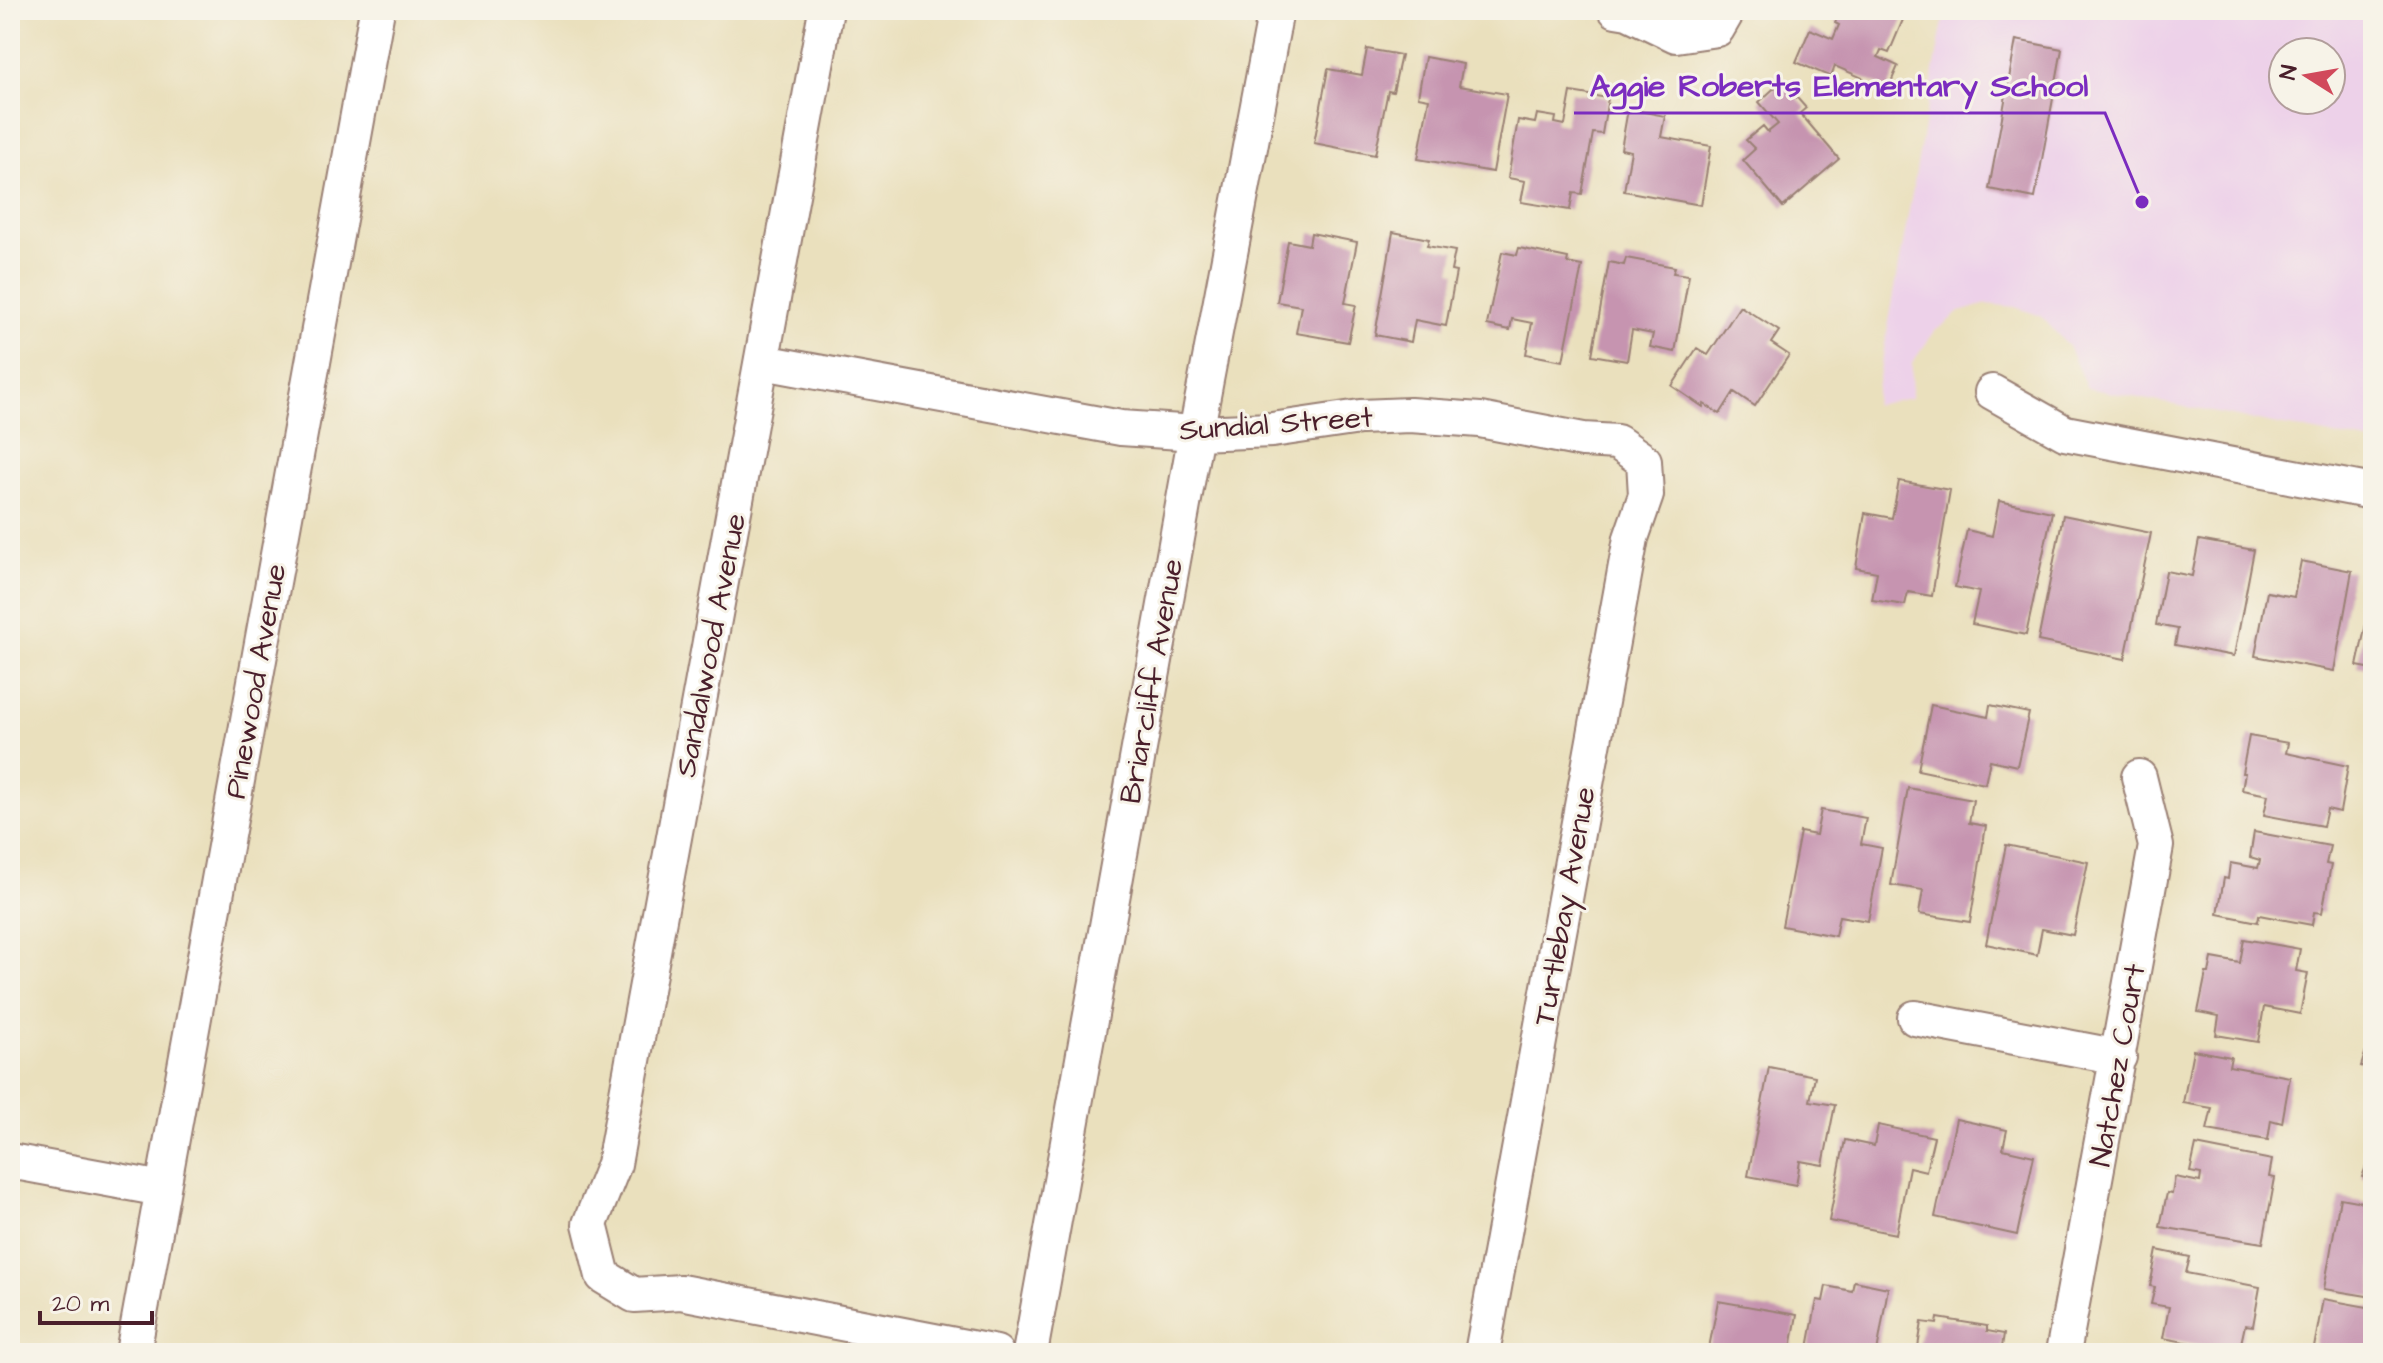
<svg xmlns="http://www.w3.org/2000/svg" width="2383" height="1363" font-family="'Architects Daughter',sans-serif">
	<rect width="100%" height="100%" fill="#f7f3e8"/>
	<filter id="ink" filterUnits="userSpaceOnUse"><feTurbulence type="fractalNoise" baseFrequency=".0125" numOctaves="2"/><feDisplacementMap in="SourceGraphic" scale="16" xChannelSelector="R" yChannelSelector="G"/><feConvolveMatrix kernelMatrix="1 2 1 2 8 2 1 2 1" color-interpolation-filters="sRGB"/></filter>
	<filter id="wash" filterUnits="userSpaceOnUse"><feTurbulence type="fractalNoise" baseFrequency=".006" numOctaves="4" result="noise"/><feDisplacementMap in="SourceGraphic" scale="32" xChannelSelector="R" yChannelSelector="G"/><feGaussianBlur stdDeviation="1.8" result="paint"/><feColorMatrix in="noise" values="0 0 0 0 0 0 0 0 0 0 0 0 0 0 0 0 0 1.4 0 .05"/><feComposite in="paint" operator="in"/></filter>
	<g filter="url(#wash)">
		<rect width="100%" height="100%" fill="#eae0bd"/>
		<path fill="#edd1e9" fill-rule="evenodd" d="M1945 10H2373V443L2087 388 2068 346 2041 316 2015 307 1987 304 1960 312 1935 331 1912 363 1911 398 1874 405ZM2283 52H2331V100H2283Z"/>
		<g id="blocks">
			<path fill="#c694b0" d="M1840 10H1895L1905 15 1889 53 1881 50 1878 57 1898 66 1888 89 1835 66 1831 77 1796 62 1810 29 1833 39 1839 25 1835 23Z
				M2016 40 2062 49 2035 198 1989 189Z
				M1367 49 1401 55 1393 92 1388 91 1375 155 1314 143 1328 69 1362 75Z
				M1425 57 1463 64 1459 86 1507 94 1493 172 1418 159 1429 99 1418 97Z
				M1782 81 1806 108 1800 113 1839 159 1783 207 1743 160 1755 149 1746 140 1763 126 1768 132 1778 124 1759 102Z
				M1571 92 1608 98 1602 134 1593 133 1582 194 1573 193 1570 210 1521 202 1525 181 1508 178 1518 120 1535 123 1537 114 1556 117 1555 123 1565 125Z
				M1628 109 1665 116 1661 137 1711 146 1701 205 1624 191 1631 151 1621 149Z
				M1393 232 1429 239 1427 246 1455 251 1451 271 1456 272 1446 326 1415 320 1411 342 1375 335Z
				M1311 233 1357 242 1345 303 1356 305 1348 342 1296 333 1301 306 1277 302 1288 241 1309 245Z
				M1519 248 1568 258 1567 263 1582 266 1563 361 1526 354 1532 323 1512 319 1510 330 1487 325 1502 252 1517 255Z
				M1626 258 1675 267 1673 273 1689 275 1675 352 1650 347 1653 334 1632 330 1627 361 1592 355 1609 262 1624 265Z
				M1740 306 1779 331 1771 343 1789 355 1755 406 1734 392 1720 414 1704 404 1703 407 1672 386 1697 348 1708 355Z
				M1899 481 1950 490 1932 596 1908 592 1905 605 1872 600 1877 572 1856 568 1865 513 1892 518Z
				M1999 501 2052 512 2026 635 1972 624 1979 592 1955 587 1967 530 1992 536Z
				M2063 515 2151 533 2125 659 2038 641Z
				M2199 540 2254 550 2234 656 2175 645 2178 629 2156 625 2166 571 2192 576Z
				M2301 561 2352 571 2334 671 2255 656 2267 592 2294 597Z
				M2369 610 2373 611V669L2357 666Z
				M1931 705 1988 717 1990 705 2029 713 2017 766 1990 760 1985 784 1918 770Z
				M2249 736 2288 743 2286 753 2348 766 2340 812 2327 809 2323 826 2264 815 2268 795 2242 790 2245 773H2242Z
				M1908 788 1973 800 1969 823 1986 826 1970 922 1919 914 1923 890 1891 885Z
				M1821 810 1866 818 1861 844 1882 848 1868 921 1839 916 1835 936 1782 926 1800 832 1816 835Z
				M2254 832 2330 846 2326 864 2331 865 2322 913 2314 912 2312 925 2259 915 2258 922 2218 914 2224 878 2228 879 2230 863 2258 868 2260 860 2250 857Z
				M2006 845 2088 862 2073 935 2042 929 2037 955 1986 944Z
				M2244 939 2300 949 2296 971 2308 973 2300 1014 2264 1007 2258 1042 2216 1035 2219 1016 2198 1012 2206 973H2209L2212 958 2240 963Z
				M2372 1032H2373V1070L2361 1066Z
				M2193 1050 2231 1057 2229 1066 2290 1077 2282 1123 2271 1120 2268 1140 2207 1130 2212 1108 2183 1103Z
				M1769 1067 1815 1076 1810 1101 1835 1105 1823 1165 1800 1161 1796 1185 1748 1176Z
				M1956 1119 2007 1130 2003 1149 2034 1156 2017 1235 1935 1217Z
				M1878 1125 1934 1137 1926 1171 1909 1167 1896 1234 1829 1221 1845 1140 1874 1146Z
				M2196 1145 2272 1160 2269 1177 2275 1178 2263 1243 2160 1227 2167 1193 2172 1194 2175 1177 2200 1182 2201 1174 2190 1172Z
				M2373 1148V1181L2362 1177Z
				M2340 1198 2373 1204V1297L2324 1289Z
				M2157 1250 2190 1257 2186 1273 2260 1287 2253 1326 2245 1325 2240 1348 2219 1344 2218 1348 2163 1338 2169 1307 2151 1304 2155 1287 2150 1286Z
				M1854 1281 1888 1288 1877 1353H1807L1817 1300 1823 1301 1826 1286 1852 1291Z
				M2323 1299 2373 1308V1353H2313Z
				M1718 1301 1797 1315 1790 1353H1708Z
				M1938 1318 1987 1326V1331L2004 1334 2001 1353H1917L1922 1322 1937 1324Z"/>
		</g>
	</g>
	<g filter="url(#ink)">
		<use href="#blocks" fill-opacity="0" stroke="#9a8074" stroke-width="2"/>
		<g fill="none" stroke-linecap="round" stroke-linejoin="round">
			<defs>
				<path id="street" d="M826 10 614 1164 590 1224 603 1276 634 1295 681 1292 996 1353
					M1616 10 1628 12 1676 35 1717 29 1728 10
					M763 362 1121 428 1196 433 1272 430 1360 417 1410 415 1480 420 1583 440 1617 442 1644 461 1646 495 1631 538 1482 1353
					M1992 392 2065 433 2373 492
					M1915 1018 2119 1057
					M10 1161 162 1189
					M133 1353 377 10
					M1030 1353 1196 433 1276 10
					M2063 1353 2156 846 2139 777"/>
			</defs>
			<use href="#street" stroke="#9a8074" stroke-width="38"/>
			<use href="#street" stroke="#fff" stroke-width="34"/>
		</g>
	</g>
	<g text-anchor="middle" stroke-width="6" stroke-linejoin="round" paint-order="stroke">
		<g font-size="30" fill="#4a1f2b" stroke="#f7f3e8">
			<text transform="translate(1276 423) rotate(-4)" y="10">Sundial Street</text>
			<text transform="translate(710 645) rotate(-79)" y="10">Sandalwood Avenue</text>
			<text transform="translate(255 681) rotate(-80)" y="10">Pinewood Avenue</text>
			<text transform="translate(1151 681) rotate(-80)" y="10">Briarcliff Avenue</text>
			<text transform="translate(1564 906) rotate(-80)" y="10">Turtlebay Avenue</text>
			<text transform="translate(2117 1065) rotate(-80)" y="10">Natchez Court</text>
		</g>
	</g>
	<path fill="none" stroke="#7b2cbf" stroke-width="3" d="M2142 202L2105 113H1574"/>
	<circle fill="#7b2cbf" stroke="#f7f3e8" stroke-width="3" cx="2142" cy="202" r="8"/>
	<g font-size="32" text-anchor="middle" font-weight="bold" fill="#7b2cbf" stroke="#f7f3e8" stroke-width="6" stroke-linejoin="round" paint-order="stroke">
		<text x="1839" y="96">Aggie Roberts Elementary School</text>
	</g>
	<rect width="2383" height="1363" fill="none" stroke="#f7f3e8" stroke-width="40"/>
	<g transform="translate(2307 76) rotate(281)"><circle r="38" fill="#f7f3e8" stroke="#b29e9c" stroke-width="2"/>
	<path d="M0-6L14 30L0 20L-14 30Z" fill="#d1495b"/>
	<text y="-12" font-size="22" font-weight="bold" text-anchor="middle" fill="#4a1f2b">N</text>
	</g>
	<path d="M40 1311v12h112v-12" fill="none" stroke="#4a1f2b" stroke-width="4"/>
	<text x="52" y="1311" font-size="24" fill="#4a1f2b" stroke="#f7f3e8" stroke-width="6" paint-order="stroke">20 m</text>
</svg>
